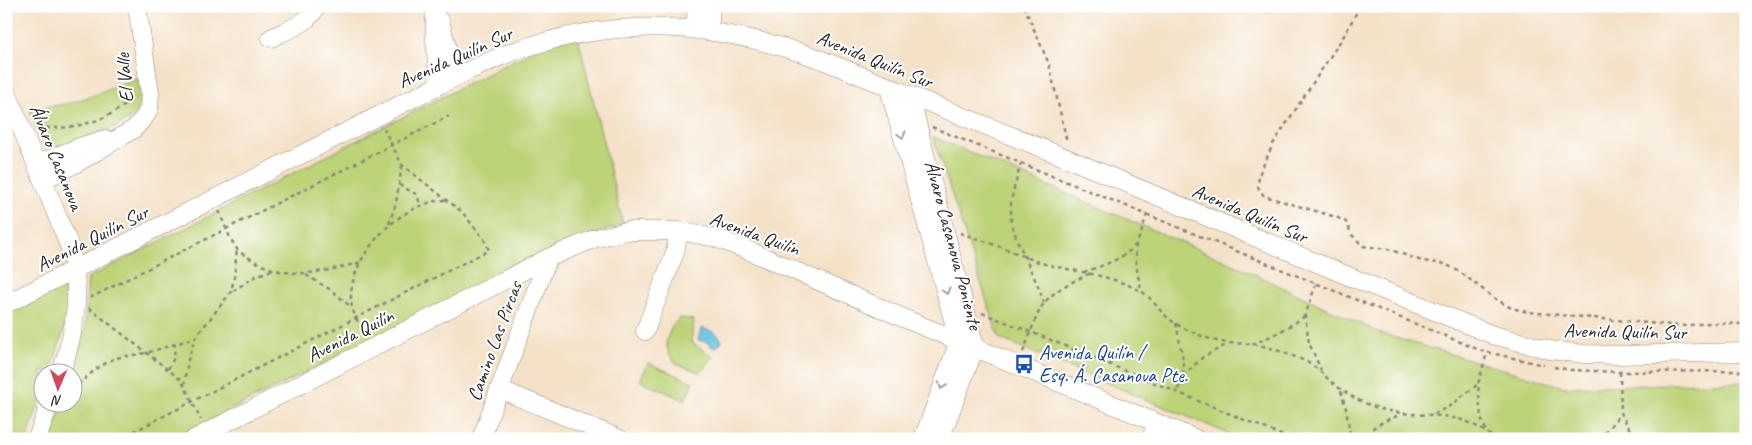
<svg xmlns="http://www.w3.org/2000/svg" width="1752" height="445" font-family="Caveat,sans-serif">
	<rect width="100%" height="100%" fill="#fff"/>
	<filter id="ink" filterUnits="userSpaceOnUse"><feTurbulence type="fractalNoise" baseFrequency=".02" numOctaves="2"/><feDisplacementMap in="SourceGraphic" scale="10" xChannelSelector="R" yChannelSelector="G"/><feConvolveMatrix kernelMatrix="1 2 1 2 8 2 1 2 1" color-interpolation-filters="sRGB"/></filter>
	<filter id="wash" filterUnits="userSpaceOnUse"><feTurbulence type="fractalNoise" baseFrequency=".0096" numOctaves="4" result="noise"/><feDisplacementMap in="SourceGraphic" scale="20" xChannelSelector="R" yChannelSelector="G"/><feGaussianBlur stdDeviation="1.12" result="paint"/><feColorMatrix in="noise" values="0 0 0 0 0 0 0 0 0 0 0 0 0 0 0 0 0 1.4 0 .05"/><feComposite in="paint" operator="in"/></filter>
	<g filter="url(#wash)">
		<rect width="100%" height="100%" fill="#f4e1c7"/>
		<path fill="#bcd377" stroke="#747f51" d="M577 33 623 224 555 249 172 439H51L62 403 72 402 71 372 85 328 88 278 540 47Z
			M138 78 140 102 137 112 131 118 115 127 49 151 45 148 30 110 70 103 101 93Z
			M933 137 1235 265 1382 334 1564 387 1746 382V439H1241L999 338Z
			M60 287 64 288C76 304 56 355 50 372H42V394L27 439H6V313Z
			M680 318 694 320 691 342 713 357 701 373 677 364 669 354 666 342 672 326Z
			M648 363 693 382 685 400 640 381Z"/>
		<path fill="#61c0df" stroke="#467685" d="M701 328C711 331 717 331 722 341L717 347H712L710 343 698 340Z"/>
	</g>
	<g filter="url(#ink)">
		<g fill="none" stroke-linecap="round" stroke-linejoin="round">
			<defs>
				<path id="minor" d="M435 7V41L439 85
					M440 21 455 77
					M695 29 697 6
					M709 30 711 6
					M271 38C286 30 310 24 316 6
					M889 88 959 341 923 439
					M6 90 69 245C82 289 76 330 61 372
					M910 96 975 347 940 439
					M37 164 82 146 105 139
					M43 180 77 163 134 129 146 115 149 108 150 93 137 6
					M6 304 439 85C462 74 487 61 512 52 617 15 713 22 817 58L1069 159 1336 271 1493 335 1550 350 1584 354 1616 355 1746 352
					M645 331 675 252 679 231
					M499 389 620 439
					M37 439 50 402
					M194 439 548 258 596 238 627 231H679L716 238 745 249 915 323 1196 439
					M481 439 548 258
					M1151 439 1157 423"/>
			</defs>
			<use href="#minor" stroke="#908679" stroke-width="19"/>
			<path stroke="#908679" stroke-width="2.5" stroke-dasharray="4 4" stroke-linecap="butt" d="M1024 6 1049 64 1067 142
				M1360 6 1345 34 1273 144 1259 175 1258 187 1264 196 1336 217 1346 222 1352 235 1363 246 1388 249 1422 261 1445 264 1460 272 1494 298 1511 308 1528 312 1681 326 1709 323 1746 324
				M932 127 1482 351 1544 365
				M38 128C76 129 105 123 135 97
				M1021 163 1011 200V221L1017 240 1038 286 1044 303
				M399 185 416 194 421 205
				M219 211C224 223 229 238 237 249 242 255 250 258 256 262 291 281 325 272 361 262
				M389 224 396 203 402 165
				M960 233C975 238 991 243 1006 249 1019 254 1032 260 1045 264 1077 272 1110 275 1139 290 1151 296 1159 311 1169 319 1181 328 1196 334 1210 339 1223 344 1237 343 1251 344 1269 346 1288 354 1305 361 1317 367 1324 376 1334 384 1345 393 1357 400 1370 405 1415 424 1454 402 1494 439
				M1136 244C1135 261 1137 275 1142 291
				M1084 272C1100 267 1126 258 1136 244 1141 236 1144 223 1147 214
				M306 275 331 290 350 306
				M1316 284 1305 316 1309 343 1321 370
				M233 291 256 276 272 270
				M90 298 449 116
				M89 308 180 379 184 385 201 420
				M982 313 1031 332 1291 439
				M1176 323 1183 359V376L1177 392
				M365 336C360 324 351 312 351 300 349 255 402 200 447 200
				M1252 344C1271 337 1288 328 1305 316
				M1023 352C1029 338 1036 313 1045 302 1057 288 1074 281 1091 273
				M1554 367 1571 370 1620 372 1746 371
				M168 369 174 358 175 344
				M1620 372 1621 413 1635 439
				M1183 376 1203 357 1228 344
				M184 385 188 360 195 338
				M72 390 96 369 115 358 146 353 195 338 231 292 234 278 237 248
				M1341 391 1346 409 1351 439
				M1434 414 1450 406 1478 384
				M1486 430 1481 418 1478 384 1487 353
				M119 439 489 250 484 239 462 212 402 165 384 129
				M1360 439C1372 427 1385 420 1400 415
				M1600 439 1621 413"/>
			<use href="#minor" stroke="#fff" stroke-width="18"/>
		</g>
		<defs><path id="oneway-chevron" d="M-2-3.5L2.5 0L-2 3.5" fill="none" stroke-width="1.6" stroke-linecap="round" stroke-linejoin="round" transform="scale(1.25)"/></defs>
		<g stroke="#a0a0a0">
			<use href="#oneway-chevron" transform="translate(902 135) rotate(74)"/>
			<use href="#oneway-chevron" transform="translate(946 291) rotate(74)"/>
			<use href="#oneway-chevron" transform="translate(942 386) rotate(110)"/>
		</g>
	</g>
	<defs>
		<symbol id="bus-bare" viewBox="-9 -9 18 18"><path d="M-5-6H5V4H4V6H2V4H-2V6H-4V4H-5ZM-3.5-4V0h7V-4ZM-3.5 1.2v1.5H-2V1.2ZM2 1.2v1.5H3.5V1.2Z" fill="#1a4fb4" stroke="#fff" stroke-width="2.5" paint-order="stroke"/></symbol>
	</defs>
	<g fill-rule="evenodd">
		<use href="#bus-bare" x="1010" y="350" width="28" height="28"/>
	</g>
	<g text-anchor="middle" stroke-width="4" stroke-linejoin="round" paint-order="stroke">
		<g font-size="20" fill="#2b2b2b" stroke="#fff">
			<text transform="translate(455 57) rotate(-24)" y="7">Avenida Quilín Sur</text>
			<text transform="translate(875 59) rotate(22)" y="7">Avenida Quilín Sur</text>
			<text transform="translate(124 78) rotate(-95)" y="7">El Valle</text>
			<text transform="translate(57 157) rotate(68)" y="7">Álvaro Casanova</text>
			<text transform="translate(1250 213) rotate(23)" y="7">Avenida Quilín Sur</text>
			<text transform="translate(755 233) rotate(20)" y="7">Avenida Quilín</text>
			<text transform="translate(92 238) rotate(-27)" y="7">Avenida Quilín Sur</text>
			<text transform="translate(954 245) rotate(75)" y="7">Álvaro Casanova Poniente</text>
			<text transform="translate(1625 331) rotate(1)" y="7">Avenida Quilín Sur</text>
			<text transform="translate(350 335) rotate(-27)" y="7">Avenida Quilín</text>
			<text transform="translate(494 341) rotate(-70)" y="7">Camino Las Pircas</text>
		</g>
		<g font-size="20" fill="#164399" stroke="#fff" text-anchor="start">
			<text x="1039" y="359">Avenida Quilín /<tspan x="1039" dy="23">Esq. Á. Casanova Pte.</tspan></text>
		</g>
	</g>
	<rect width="1752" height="445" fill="none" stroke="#fff" stroke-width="25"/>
	<g transform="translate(58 388) rotate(182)"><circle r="24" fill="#ffffff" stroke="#aaaaaa"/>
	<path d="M0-4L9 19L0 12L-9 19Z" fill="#d1495b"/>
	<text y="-8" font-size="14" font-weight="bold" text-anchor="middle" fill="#2b2b2b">N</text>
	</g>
</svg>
